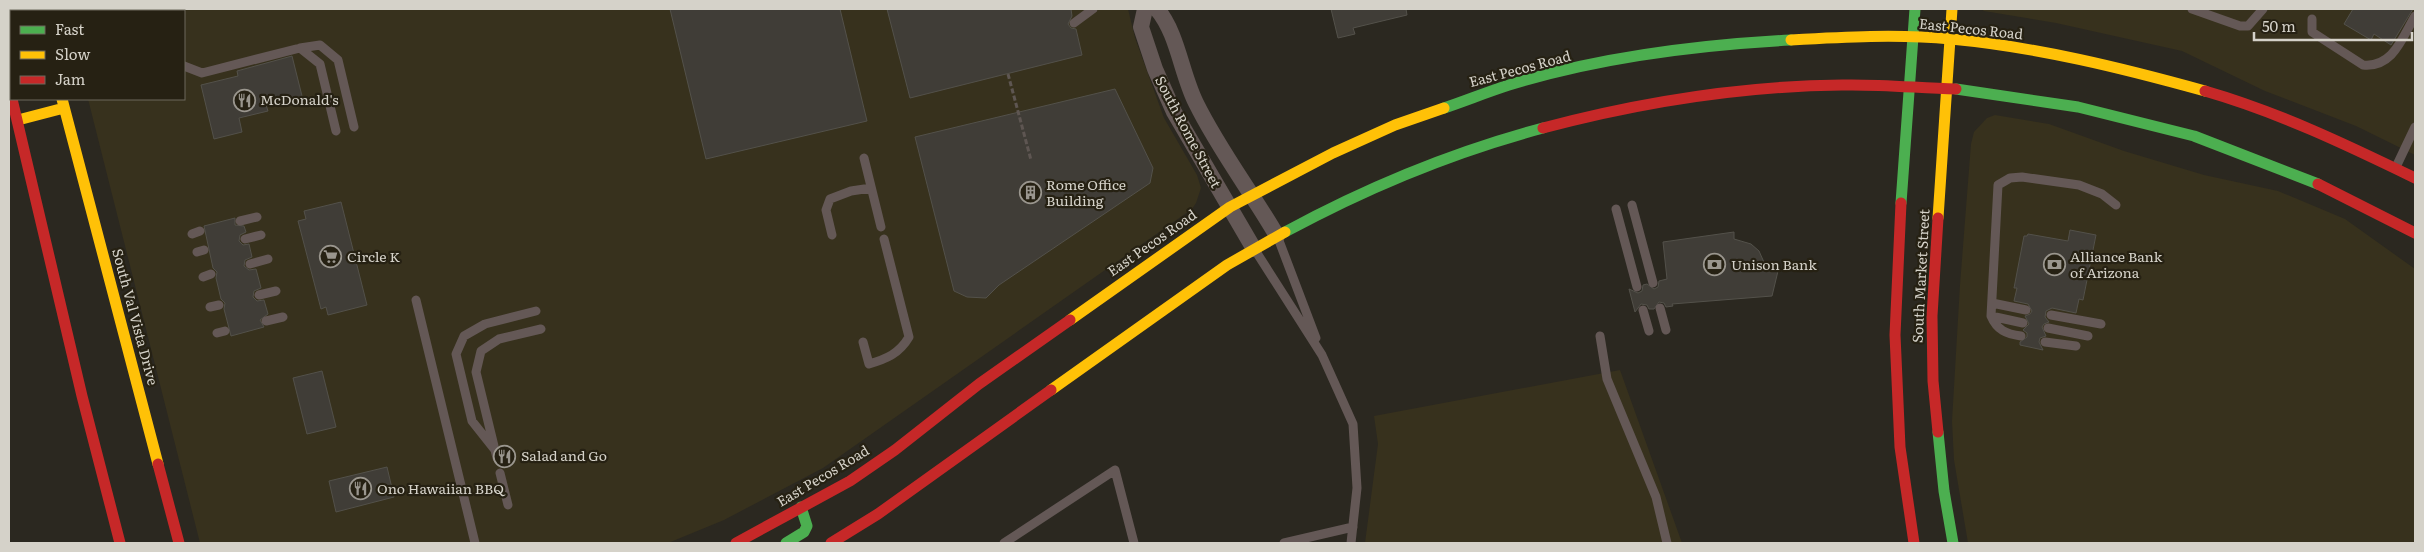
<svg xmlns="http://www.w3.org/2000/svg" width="2424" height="552" font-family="Literata,serif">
	<rect width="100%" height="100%" fill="#2b2820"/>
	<path fill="#37311d" d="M65 9H1128L1135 38 1164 118 1197 175 1201 188 1196 203 1192 209 823 468 724 520 668 543H200L88 99H184V11H66Z
		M1981 9H2415V155L2356 126 2265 91 2182 51 2056 23 1984 11Z
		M1995 115 2049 124 2124 151 2204 175 2278 191 2345 219 2415 269V543H1968L1954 460 1952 421 1960 285 1971 144 1974 132 1987 118Z
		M1620 370 1682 543H1365L1378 444 1374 416Z"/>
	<path fill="#403d37" stroke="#53514a" d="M670 9H840L867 121 706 159Z
		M887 9H1071L1072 16 1068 24 1071 28 1076 29 1082 55 910 98Z
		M1331 9H1406L1407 15 1353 28 1355 34 1338 38Z
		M2353 9H2413L2391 45 2374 34 2371 40 2344 24Z
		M292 56 302 96 266 105 268 111 239 118 242 132 214 139 201 85 238 76 237 71Z
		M1115 89 1153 168 1150 183 999 285 986 298 967 297 954 291 915 137Z
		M341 202 367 305 328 315 326 307 321 309 298 221 306 219 304 211Z
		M235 218V225L244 226 246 232 240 235 239 241 243 245 249 244 252 257 245 260 244 266 249 270 256 269 261 288 254 291 253 297 257 301 264 300 268 314 260 320 264 327 231 336 224 309 225 303 221 299 216 278 217 272 213 268 204 226Z
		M2070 230 2096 235 2083 300 2079 299 2076 313 2052 308 2046 311 2045 317 2049 322 2044 324 2042 327 2046 336 2040 338 2039 342 2043 350 2020 345V342L2027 337V333L2023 330 2029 324 2025 316 2030 314 2032 311 2028 304 2014 301 2017 288H2014L2024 236H2027L2028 234 2068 241Z
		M1734 232V239L1751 244 1759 251 1767 269 1778 271 1772 296 1672 304 1673 306 1666 307 1664 303 1659 302 1654 309H1649L1647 305 1641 304 1635 312 1629 289 1638 293 1642 291 1643 285 1647 284 1654 289 1658 287 1659 281 1667 279 1663 242Z
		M322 371 336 427 307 434 293 378Z
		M387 467 394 497 336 512 329 481Z"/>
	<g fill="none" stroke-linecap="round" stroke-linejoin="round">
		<path stroke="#5e5652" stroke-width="3" stroke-dasharray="5 2.5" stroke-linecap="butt" d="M1008 74 1031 160"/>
		<path stroke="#645856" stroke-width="9" d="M2192 9 2240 26H2248L2263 9
			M2312 19V32L2363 65C2393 68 2402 38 2415 16
			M1074 23 1093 9
			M300 48 320 64 336 131
			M184 66 202 73 300 48 320 45 338 60 354 127
			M864 158 881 227
			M2396 167 2415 127
			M1632 205 1653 283
			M1616 209 1637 287
			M240 221 257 217
			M192 234 200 231
			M832 235 826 210 830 199 851 191 871 188
			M1278 238 1316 338
			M245 239 261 235
			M1255 250 1322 355 1353 424 1357 488 1351 543
			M197 252 204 250
			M250 264 268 259
			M203 277 211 274
			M259 295 276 291
			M416 300 475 543
			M1992 303 2026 310
			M210 307 219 305
			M1660 308 1666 330
			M1643 310 1649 331
			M2051 315 2101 324
			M1991 316 2023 323
			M266 321 283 317
			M2048 328 2088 336
			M217 333 225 331
			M1600 336 1607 379 1656 497 1667 543
			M2021 336C2006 334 1997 330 1991 316L1998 185 2010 178 2022 177 2079 185 2102 194 2116 205
			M863 342 869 364C886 359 899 354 909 337L884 239
			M2045 342 2076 346
			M494 446 476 372 481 351 499 339 541 329
			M497 458 495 450 472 421 456 354 464 336 485 324 536 311
			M500 473 508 505
			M1004 543 1115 470 1134 543
			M1284 543 1353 527"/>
		<path stroke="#645856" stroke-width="16" d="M1145 9 1141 27 1155 69 1174 112 1254 249
			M1157 9C1178 34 1181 73 1196 103 1219 150 1251 191 1277 236"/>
		<path stroke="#4caf50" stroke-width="11" d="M1956 89 2078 107 2194 136 2318 184
			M1444 108C1465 101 1487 92 1509 85 1599 57 1697 45 1791 40
			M1901 203 1915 9
			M1285 232C1368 187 1453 152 1543 128
			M1938 432 1944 491 1953 543
			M786 543 804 532 807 526 801 507"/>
		<path stroke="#ffc107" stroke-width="11" d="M38 9 39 11
			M1791 40C1843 37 1898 34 1951 39 2037 47 2122 68 2205 91
			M62 99 158 464
			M18 120 64 108
			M1938 218 1952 9
			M1070 320 1230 207 1333 153 1395 125 1444 108
			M1051 390 1227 265 1285 232"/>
		<path stroke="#c62828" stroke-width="11" d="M2205 91C2278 112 2347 145 2415 178
			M12 99 82 396 120 543
			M1543 128C1641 102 1741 86 1842 85 1880 84 1918 88 1956 89
			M2318 184 2415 233
			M1901 203 1895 335 1900 447 1914 543
			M1938 432 1933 381 1932 316 1938 218
			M158 464 179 543
			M736 543 850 481 895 450 979 384 1070 320
			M831 543 878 514 1051 390"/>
	</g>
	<defs>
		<symbol id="restaurant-ring" viewBox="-11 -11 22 22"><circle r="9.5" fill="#262113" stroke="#9a968e" stroke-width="1.5"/><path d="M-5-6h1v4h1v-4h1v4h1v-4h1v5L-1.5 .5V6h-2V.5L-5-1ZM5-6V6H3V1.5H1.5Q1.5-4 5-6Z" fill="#9a968e"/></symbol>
		<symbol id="building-ring" viewBox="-11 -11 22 22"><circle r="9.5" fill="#262113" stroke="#9a968e" stroke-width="1.5"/><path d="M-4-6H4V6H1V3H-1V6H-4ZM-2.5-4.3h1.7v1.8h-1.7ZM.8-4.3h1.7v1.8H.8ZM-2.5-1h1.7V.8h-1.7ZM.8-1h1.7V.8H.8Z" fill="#9a968e"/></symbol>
		<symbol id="supermarket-ring" viewBox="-11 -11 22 22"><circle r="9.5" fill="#262113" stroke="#9a968e" stroke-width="1.5"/><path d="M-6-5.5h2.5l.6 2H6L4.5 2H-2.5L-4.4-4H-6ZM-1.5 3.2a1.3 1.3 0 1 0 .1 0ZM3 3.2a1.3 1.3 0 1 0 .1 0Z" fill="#9a968e"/></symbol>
		<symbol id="bank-ring" viewBox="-11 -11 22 22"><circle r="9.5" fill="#262113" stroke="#9a968e" stroke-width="1.5"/><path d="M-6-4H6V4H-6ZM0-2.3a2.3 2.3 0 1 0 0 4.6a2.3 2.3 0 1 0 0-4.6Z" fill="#9a968e"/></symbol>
	</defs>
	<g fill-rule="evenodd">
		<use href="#restaurant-ring" x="232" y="88" width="25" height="25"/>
		<use href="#building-ring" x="1018" y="180" width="25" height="25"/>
		<use href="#supermarket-ring" x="318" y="244" width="25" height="25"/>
		<use href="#bank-ring" x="1702" y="252" width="25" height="25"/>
		<use href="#bank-ring" x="2042" y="252" width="25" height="25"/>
		<use href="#restaurant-ring" x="492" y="444" width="25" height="25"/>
		<use href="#restaurant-ring" x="348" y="476" width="25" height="25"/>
	</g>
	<g text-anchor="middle" stroke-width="4.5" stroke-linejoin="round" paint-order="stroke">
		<g font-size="14" fill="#d5d2c9" stroke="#262113">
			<text transform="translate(1971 29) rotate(6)" y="5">East Pecos Road</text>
			<text transform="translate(1520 69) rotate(-15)" y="5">East Pecos Road</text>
			<text transform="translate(1188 132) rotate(62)" y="5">South Rome Street</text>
			<text transform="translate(1152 243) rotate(-35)" y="5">East Pecos Road</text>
			<text transform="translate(1921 276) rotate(-87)" y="5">South Market Street</text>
			<text transform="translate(135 317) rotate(75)" y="5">South Val Vista Drive</text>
			<text transform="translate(823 476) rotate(-31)" y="5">East Pecos Road</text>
		</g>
		<g font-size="14" fill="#d5d2c9" stroke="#262113" text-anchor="start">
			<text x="260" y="105">McDonald's</text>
			<text x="1046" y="190">Rome Office<tspan x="1046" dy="16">Building</tspan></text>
			<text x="347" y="262">Circle K</text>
			<text x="2070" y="262">Alliance Bank<tspan x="2070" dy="16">of Arizona</tspan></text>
			<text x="1731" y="270">Unison Bank</text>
			<text x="521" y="461">Salad and Go</text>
			<text x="377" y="494">Ono Hawaiian BBQ</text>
		</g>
	</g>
	<rect width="2424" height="552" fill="none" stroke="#d5d2c9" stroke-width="20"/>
	<rect x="10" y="10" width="175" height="90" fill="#262113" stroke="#6c685c"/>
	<rect x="20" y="26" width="25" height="8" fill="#4caf50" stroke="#6c685c"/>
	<text x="55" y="35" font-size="15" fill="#d5d2c9">Fast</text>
	<rect x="20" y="51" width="25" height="8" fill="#ffc107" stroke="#6c685c"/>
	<text x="55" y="60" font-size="15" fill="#d5d2c9">Slow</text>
	<rect x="20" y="76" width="25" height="8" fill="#c62828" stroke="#6c685c"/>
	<text x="55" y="85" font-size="15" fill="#d5d2c9">Jam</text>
	<path d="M2254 32v8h158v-8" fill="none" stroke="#d5d2c9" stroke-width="2.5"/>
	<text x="2262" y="32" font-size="15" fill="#d5d2c9" stroke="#262113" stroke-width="4" paint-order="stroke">50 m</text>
</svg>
